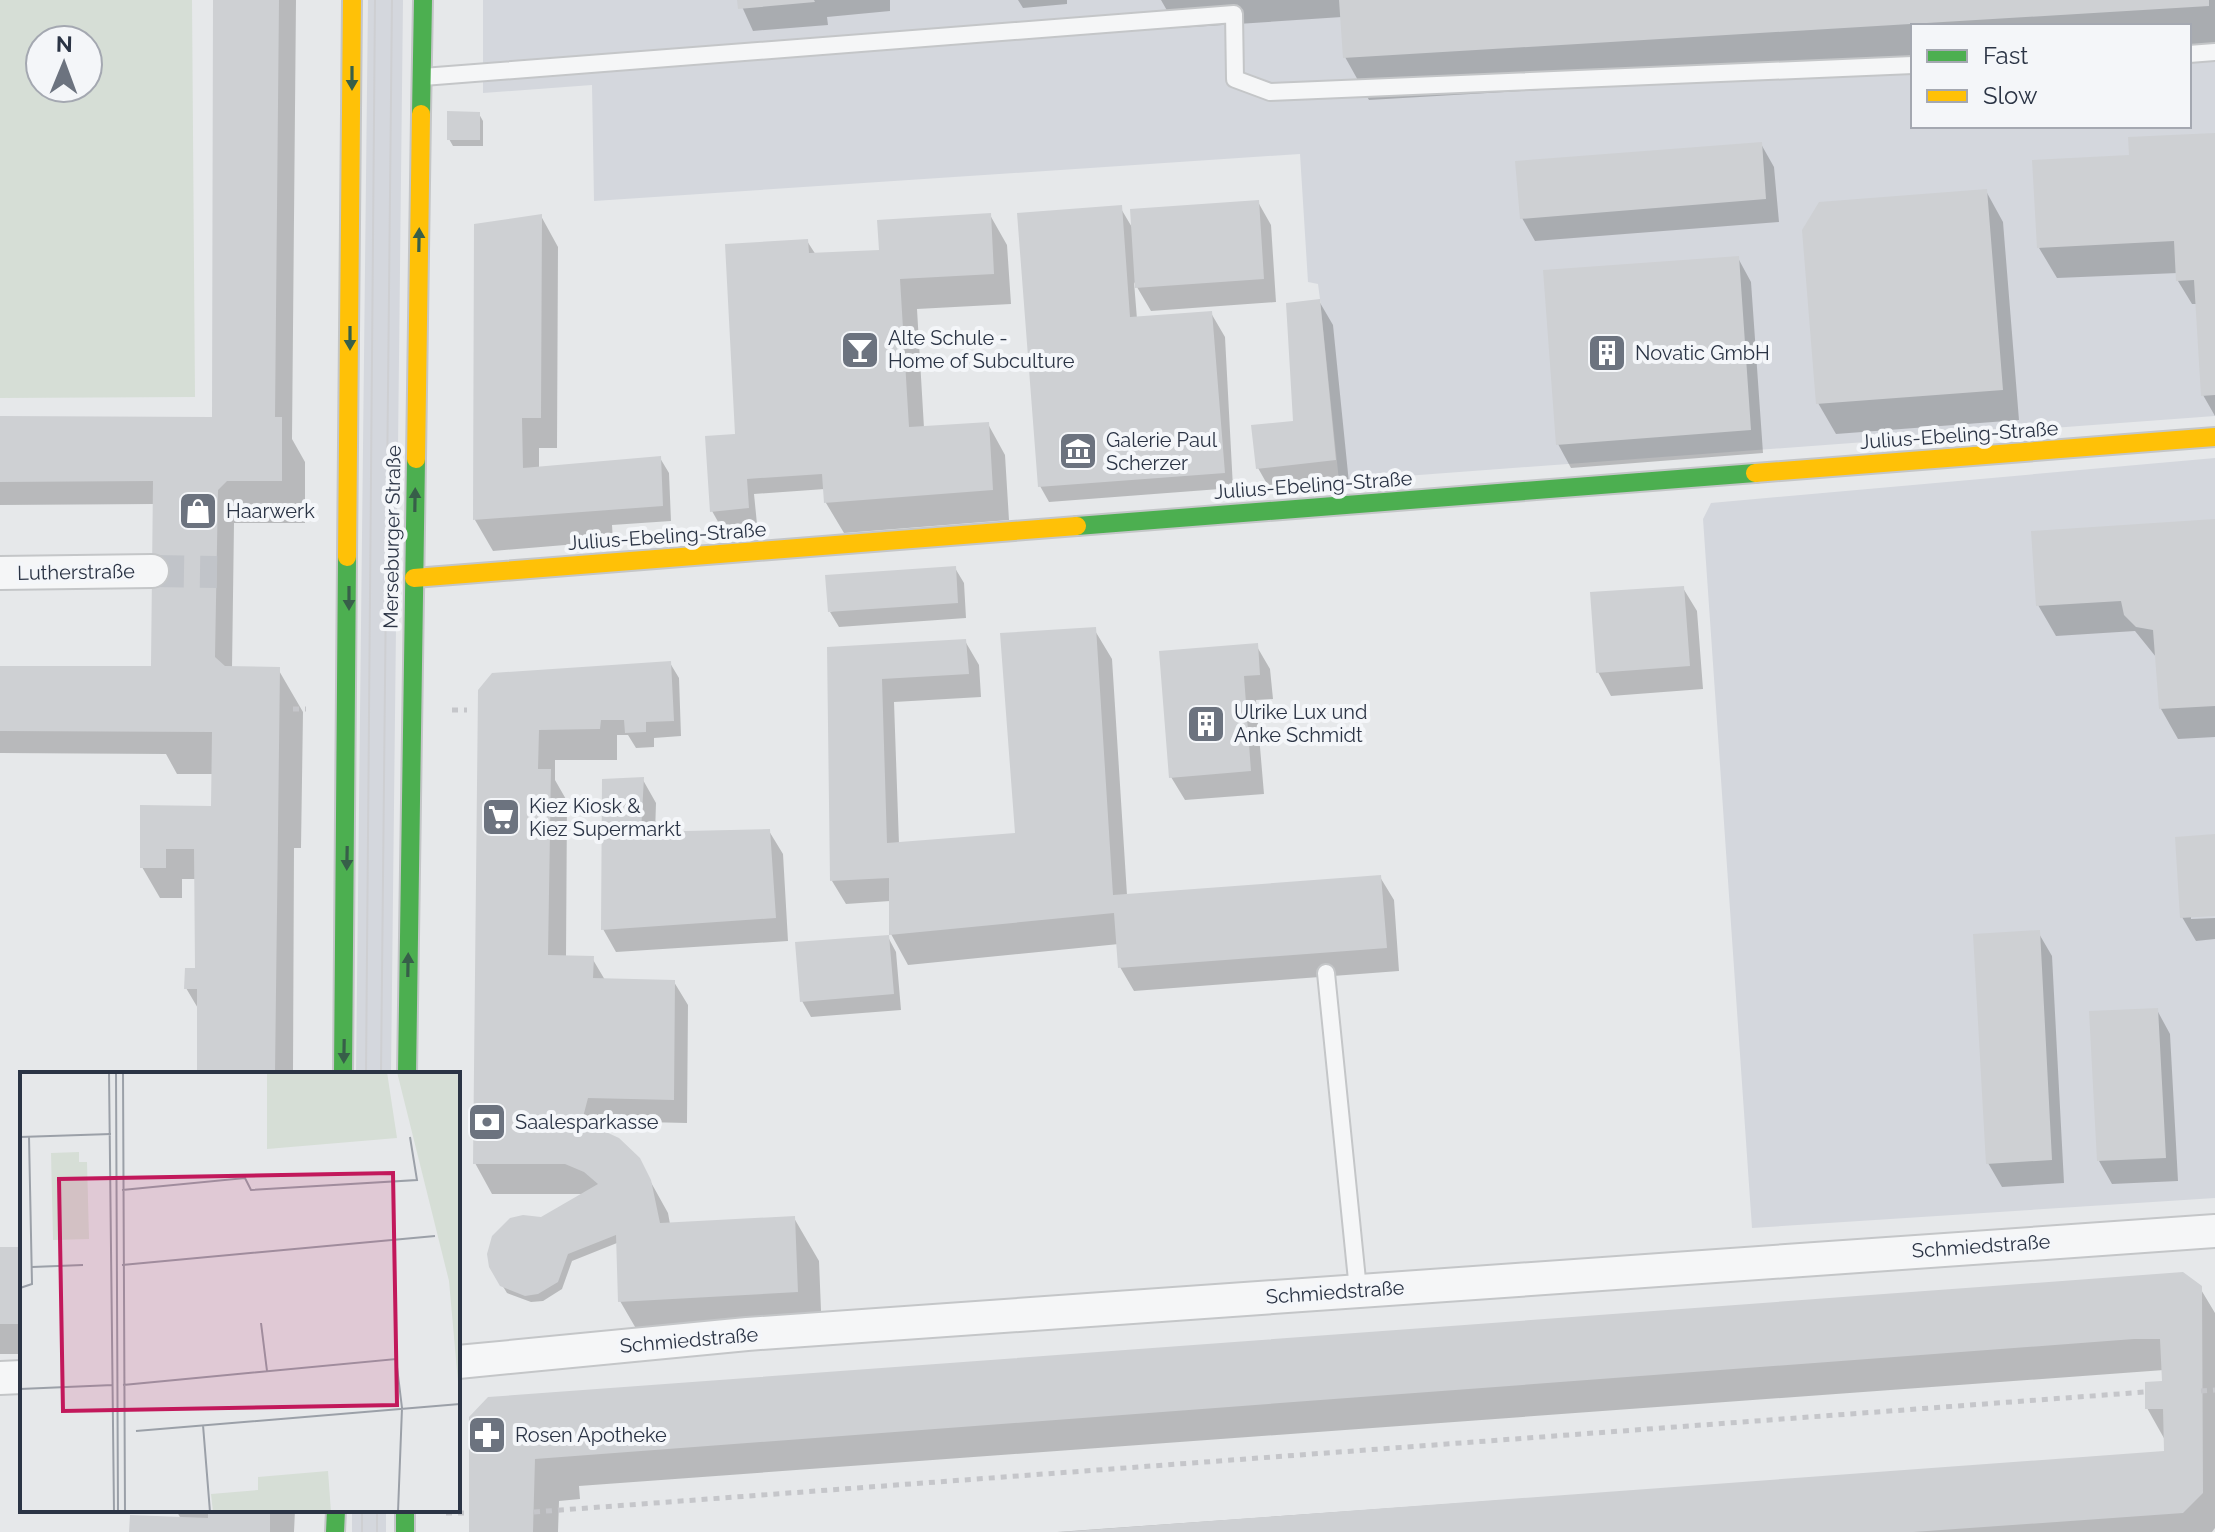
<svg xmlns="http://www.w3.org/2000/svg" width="2215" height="1532" font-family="Raleway,sans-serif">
	<rect width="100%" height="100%" fill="#e6e8ea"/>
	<path fill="#d4d7dd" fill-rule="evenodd" d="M368 0H403L391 1074H356Z
		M483 0H2215V416L1339 481 1320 299 1318 284 1308 282 1300 154 594 201 592 85 483 93ZM1913 26H2189V126H1913Z
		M2215 458V1198L1752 1228 1703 519 1711 503Z
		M352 1510H386V1532H352Z"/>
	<path fill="#d6ded6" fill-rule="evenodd" d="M0 0H192L195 397 0 398ZM40 40H88V88H40Z"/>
	<path fill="#0003" d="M215 0H296L292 439 305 462V523H234L232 669H278L303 712 301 848H294L293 1074H198L199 1010 186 988 197 970 196 879H182V898H160L142 867 213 808V774H177L166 754 0 753V668H153L155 504 0 505V418L215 419Z
		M739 0H890V11L827 17 828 25 753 31Z
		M1018 0H1067V4L1023 8Z
		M1161 0H2215V50L2189 51V26H1913V68L1369 100 1345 57 1342 17 1177 28Z
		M479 114 483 121V146H453L449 139Z
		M2215 135V416L2203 395 2197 304H2192L2178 281V273L2057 278 2039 248 2131 157Z
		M1761 144 1774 167 1779 222 1535 241 1522 218Z
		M1986 191 2003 222 2019 420 1836 434 1818 403Z
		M1258 202 1271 225 1276 302 1151 311 1134 282 1137 319 1211 313 1225 337 1233 488 1049 502 1040 486 1120 207 1133 229Z
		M990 215 1007 245 1011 304 917 309 924 428 988 424 1005 455 1009 520 844 533 826 503 825 489 754 494 757 524 721 527 712 511 807 241 816 255 881 251Z
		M541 216 558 247 557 448H539V469L660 458 669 473 671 521 612 525 613 541 493 551 475 520 476 225Z
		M1738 258 1751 282 1763 453 1571 468 1558 444Z
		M1319 301 1333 325 1349 483 1271 491 1258 468 1295 423Z
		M2215 521V737L2178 739 2161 709 2156 657 2135 631 2056 636 2038 605Z
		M955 568 964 583 966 618 839 627 830 612Z
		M1683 588 1697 611 1703 689 1611 696 1598 672Z
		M1094 629 1112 659 1127 895 1380 877 1394 900 1399 971 1134 991 1120 967 1119 944 908 965 891 934 890 901 846 904 832 881 829 649 965 641 979 665 981 697 894 702 899 844 1017 835Z
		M1256 645 1270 669 1273 699 1256 700 1264 794 1185 800 1171 777Z
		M670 663 679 678 681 736 654 738V747L636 748 628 735H617V760H555V780L567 801 566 958H592L605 980 674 982 688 1005 687 1123 601 1121 598 1130 638 1159 668 1213 670 1224 794 1218 819 1261 822 1335 645 1344 620 1301 617 1243 572 1261 562 1289 543 1301 531 1302 507 1293 491 1267 542 1219 585 1194H492L475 1163 480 690Z
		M643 780 656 803 655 834 769 831 783 854 788 941 616 952 603 929Z
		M2215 836V914L2191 915V919L2215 918V939L2196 941 2182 917Z
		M2038 932 2052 956 2064 1183 2002 1187 1988 1163Z
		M888 937 896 952 901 1010 811 1017 802 1001Z
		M2157 1010 2170 1034 2178 1181 2112 1184 2099 1161Z
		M0 1249H22V1354H0Z
		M2200 1288 2215 1313V1528L2212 1532H1057L2166 1453 2165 1440 2147 1408 2164 1383V1370L579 1486 580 1499 559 1501 558 1532H471V1417Z
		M176 1510H295L294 1532H131L181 1519Z"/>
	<path fill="#ced0d3" d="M213 0H279L275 417H282V481H227L218 490 215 657 225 666 280 667 275 1074H197V989H184L185 968H195L194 849H166V868H140V805L211 806 212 732 0 731V666H151L153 481 0 482V416L212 417Z
		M737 0H814L815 2 738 9Z
		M1339 0H2209V6L1343 58Z
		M447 111 480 112V140H447Z
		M2215 133V395L2201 396 2194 280 2176 281 2174 241 2037 248 2032 160 2129 155 2128 137Z
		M1762 142 1766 199 1520 219 1515 161Z
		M1987 189 2003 390 1816 404 1802 230 1819 202Z
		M1259 200 1264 279 1135 288 1130 209Z
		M1122 205 1130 317 1212 311 1225 473 1038 487 1017 213Z
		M991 213 994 274 900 279 909 427 989 422 993 490 824 503 822 474 747 479 749 508 710 512 705 436 735 434 725 244 808 239 809 253 879 250 877 220Z
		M542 214 541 418H522L523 468 661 456 663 506 473 520 474 224Z
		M1739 256 1751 430 1556 445 1543 270Z
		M1320 299 1336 460 1256 469 1251 425 1293 421 1286 303Z
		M2215 519V706L2159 709 2153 630 2136 627 2124 615 2121 601 2036 606 2031 531Z
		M956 566 958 603 828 612 825 575Z
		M1684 586 1690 666 1596 673 1590 592Z
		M1096 627 1113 895 1381 875 1387 948 1118 968 1114 913 889 935V878L830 881 827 647 966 639 969 674 882 679 887 843 1015 833 1000 633Z
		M1258 643 1260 675 1244 676 1251 771 1169 778 1159 651Z
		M671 661 674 721 646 722V732L625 733 624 720H601L600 729 539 730 538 769H551L548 955 594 956 593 978 675 980 674 1100 588 1098 582 1121 619 1138 640 1158 651 1180 660 1223 795 1216 798 1292 618 1302 616 1235 568 1254 558 1282 538 1294 525 1296 500 1286 489 1267 487 1254 492 1236 510 1218 523 1215 541 1217 598 1184 584 1172 565 1164H473L478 690 492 673Z
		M644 777 641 832 770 829 776 918 601 930 602 779Z
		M2215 834V916L2180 918 2175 837Z
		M2040 930 2052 1160 1986 1164 1973 934Z
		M889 935 894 994 800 1002 795 942Z
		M2158 1008 2166 1158 2097 1161 2089 1011Z
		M0 1247H22V1324H0Z
		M2183 1272 2202 1286 2203 1493 2183 1513 1913 1532H1061L2164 1451 2163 1409H2145V1382L2162 1381 2160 1339H2134L535 1459 533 1532H469V1417L488 1397Z
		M208 1510H270V1532H129L130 1515 208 1518Z"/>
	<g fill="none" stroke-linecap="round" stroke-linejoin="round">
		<path stroke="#c1c4c9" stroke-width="32" stroke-dasharray="32 16" stroke-linecap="butt" d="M152 571 217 572"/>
		<defs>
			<path id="lane" d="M2189 54 2215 52
				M423 77 1234 14 1235 79 1270 92 1913 65
				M1326 973 1358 1290"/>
			<path id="street" d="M0 573 152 571
				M458 1362 747 1334 2215 1231
				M0 1378 22 1377"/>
			<path id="fast" d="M421 114 423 0
				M1077 526 1755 473
				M343 1074 347 557
				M407 1074 416 459
				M405 1510V1532
				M335 1532 336 1510"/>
			<path id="slow" d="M416 459 421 114
				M1755 473 2215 437
				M347 557 352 0
				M414 578 1077 526"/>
		</defs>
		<use href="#lane" stroke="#c4c6c8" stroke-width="20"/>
		<use href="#street" stroke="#c4c6c8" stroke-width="36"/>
		<use href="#fast" stroke="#c4c6c8" stroke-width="22"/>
		<use href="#slow" stroke="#c4c6c8" stroke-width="22"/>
		<path stroke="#c5c6ca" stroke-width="5" stroke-dasharray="6 6" stroke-linecap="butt" d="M293 709H306
			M452 710H467
			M2201 1391 2215 1390
			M534 1512 2145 1392
			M446 1513H469"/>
		<use href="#lane" stroke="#f5f6f7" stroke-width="16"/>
		<use href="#street" stroke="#f5f6f7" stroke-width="32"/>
		<use href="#fast" stroke="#4caf50" stroke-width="18"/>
		<use href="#slow" stroke="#ffc107" stroke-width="18"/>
		<path stroke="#cecfd2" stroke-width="2" d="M366 1074 375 0
			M381 1074 392 0
			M362 1532V1510
			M377 1532V1510"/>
	</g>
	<defs><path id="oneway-solid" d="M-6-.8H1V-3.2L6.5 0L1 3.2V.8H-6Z" transform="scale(2)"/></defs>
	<g fill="#375f49">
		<use href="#oneway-solid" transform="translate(352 78) rotate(90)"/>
		<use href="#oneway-solid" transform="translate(419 240) rotate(-89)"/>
		<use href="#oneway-solid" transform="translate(350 338) rotate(90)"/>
		<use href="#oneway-solid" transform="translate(415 500) rotate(-89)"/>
		<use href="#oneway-solid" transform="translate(349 598) rotate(90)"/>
		<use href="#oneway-solid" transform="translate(347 858) rotate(91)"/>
		<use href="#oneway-solid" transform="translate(408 965) rotate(-89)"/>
		<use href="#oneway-solid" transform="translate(344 1051) rotate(91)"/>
	</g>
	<defs>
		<symbol id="bar-square" viewBox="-11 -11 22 22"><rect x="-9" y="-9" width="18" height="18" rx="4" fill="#6c737f" stroke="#f4f6f9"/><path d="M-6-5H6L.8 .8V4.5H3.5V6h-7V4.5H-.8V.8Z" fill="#fff"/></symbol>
		<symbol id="building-square" viewBox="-11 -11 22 22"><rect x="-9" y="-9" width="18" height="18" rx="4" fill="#6c737f" stroke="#f4f6f9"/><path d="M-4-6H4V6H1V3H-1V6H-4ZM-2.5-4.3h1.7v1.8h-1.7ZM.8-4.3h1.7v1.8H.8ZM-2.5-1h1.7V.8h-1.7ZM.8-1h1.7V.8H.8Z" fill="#fff"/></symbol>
		<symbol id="museum-square" viewBox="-11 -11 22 22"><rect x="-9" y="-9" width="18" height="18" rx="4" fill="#6c737f" stroke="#f4f6f9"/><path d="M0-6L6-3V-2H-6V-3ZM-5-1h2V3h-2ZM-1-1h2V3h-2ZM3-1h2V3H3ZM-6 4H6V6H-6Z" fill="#fff"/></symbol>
		<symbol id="shop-square" viewBox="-11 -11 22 22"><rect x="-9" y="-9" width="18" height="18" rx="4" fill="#6c737f" stroke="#f4f6f9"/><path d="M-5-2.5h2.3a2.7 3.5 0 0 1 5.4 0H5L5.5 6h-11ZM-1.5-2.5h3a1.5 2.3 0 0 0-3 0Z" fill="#fff"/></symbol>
		<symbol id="supermarket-square" viewBox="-11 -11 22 22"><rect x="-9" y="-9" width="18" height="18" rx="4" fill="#6c737f" stroke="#f4f6f9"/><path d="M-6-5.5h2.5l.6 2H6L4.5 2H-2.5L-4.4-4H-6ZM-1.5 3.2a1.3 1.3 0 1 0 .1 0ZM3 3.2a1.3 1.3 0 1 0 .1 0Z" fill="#fff"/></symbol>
		<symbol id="bank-square" viewBox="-11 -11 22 22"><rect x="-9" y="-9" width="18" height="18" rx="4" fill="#6c737f" stroke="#f4f6f9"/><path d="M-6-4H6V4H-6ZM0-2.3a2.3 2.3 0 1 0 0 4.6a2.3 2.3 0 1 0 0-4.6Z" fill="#fff"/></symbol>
		<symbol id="pharmacy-square" viewBox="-11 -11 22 22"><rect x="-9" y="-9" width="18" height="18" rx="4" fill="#6c737f" stroke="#f4f6f9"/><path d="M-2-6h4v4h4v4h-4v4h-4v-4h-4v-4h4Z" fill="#fff"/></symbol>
	</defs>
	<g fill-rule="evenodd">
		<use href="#bar-square" x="838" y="328" width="44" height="44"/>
		<use href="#building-square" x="1585" y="331" width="44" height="44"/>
		<use href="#museum-square" x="1056" y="429" width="44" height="44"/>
		<use href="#shop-square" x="176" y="489" width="44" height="44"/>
		<use href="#building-square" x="1184" y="702" width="44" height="44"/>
		<use href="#supermarket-square" x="479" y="795" width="44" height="44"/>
		<use href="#bank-square" x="465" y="1100" width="44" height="44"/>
		<use href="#pharmacy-square" x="465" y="1413" width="44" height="44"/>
	</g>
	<g text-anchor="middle" stroke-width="8" stroke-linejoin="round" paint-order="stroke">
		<g font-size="20" fill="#2b3445" stroke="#f4f6f9" text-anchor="start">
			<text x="888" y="345">Alte Schule -<tspan x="888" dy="23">Home of Subculture</tspan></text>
			<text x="1635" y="360">Novatic GmbH</text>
			<text x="1106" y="447">Galerie Paul<tspan x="1106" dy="23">Scherzer</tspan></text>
			<text x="226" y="518">Haarwerk</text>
			<text x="1234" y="719">Ulrike Lux und<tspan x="1234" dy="23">Anke Schmidt</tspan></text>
			<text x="529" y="813">Kiez Kiosk &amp;<tspan x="529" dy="23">Kiez Supermarkt</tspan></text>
			<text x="515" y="1129">Saalesparkasse</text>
			<text x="515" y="1442">Rosen Apotheke</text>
		</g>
		<g font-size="20" fill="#2b3445" stroke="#f4f6f9">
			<text transform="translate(1959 435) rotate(-4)" y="7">Julius-Ebeling-Straße</text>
			<text transform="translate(1313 485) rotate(-4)" y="7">Julius-Ebeling-Straße</text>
			<text transform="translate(667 536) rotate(-4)" y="7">Julius-Ebeling-Straße</text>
			<text transform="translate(392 537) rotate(-89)" y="7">Merseburger Straße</text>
			<text transform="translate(76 572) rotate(-1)" y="7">Lutherstraße</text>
			<text transform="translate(1981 1246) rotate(-4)" y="7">Schmiedstraße</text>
			<text transform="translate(1335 1292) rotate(-4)" y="7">Schmiedstraße</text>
			<text transform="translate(689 1340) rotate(-5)" y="7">Schmiedstraße</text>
		</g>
	</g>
	<g transform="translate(20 1072)">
		<rect width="440" height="440" fill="#e6e8ea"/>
		<path d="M247 0H367L377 66 247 77ZM377 0H440V332L429 209ZM59 80V90H67L69 167 33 168 31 81ZM308 399 311 440H193L191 422 238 418V405Z" fill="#d6ded6"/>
		<path fill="none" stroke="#9ba0a8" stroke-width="2" d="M89 0 94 440M96 0 98 440M103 0 105 440M0 65 91 62M102 118 225 106 231 118 397 108 390 65M102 193 415 164M12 195 63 193M0 216 12 212 9 65M241 251 247 299M103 313 376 287 382 336 378 440M0 317 93 313M183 353 190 440M116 359 440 332"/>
		<path fill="#c2185b" fill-opacity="0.15" stroke="#c2185b" stroke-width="4" d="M373 101 377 333 43 339 39 107Z"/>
		<rect width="440" height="440" fill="none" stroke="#2b3445" stroke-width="4"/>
	</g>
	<rect x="1911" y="24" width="280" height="104" fill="#f4f6f9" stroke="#a4a8b1" stroke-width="2"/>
	<rect x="1927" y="50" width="40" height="12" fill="#4caf50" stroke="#a4a8b1" stroke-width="2"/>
	<text x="1983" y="64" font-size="24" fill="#2b3445">Fast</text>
	<rect x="1927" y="90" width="40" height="12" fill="#ffc107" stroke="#a4a8b1" stroke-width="2"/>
	<text x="1983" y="104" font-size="24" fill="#2b3445">Slow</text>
	<g transform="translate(64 64) rotate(1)"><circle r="38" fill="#f4f6f9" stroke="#a4a8b1" stroke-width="2"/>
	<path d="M0-6L14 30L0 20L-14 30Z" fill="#6c737f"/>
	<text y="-12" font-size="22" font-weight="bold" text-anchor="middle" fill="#2b3445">N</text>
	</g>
</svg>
